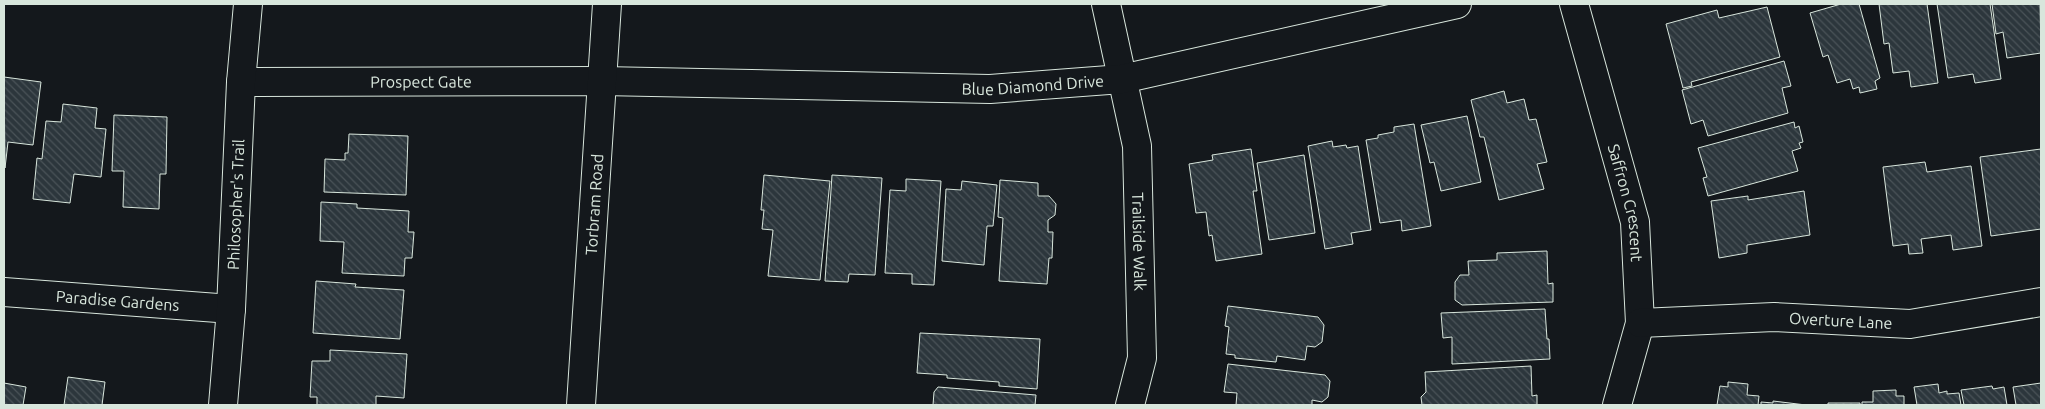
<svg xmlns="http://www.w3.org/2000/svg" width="2045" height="409" font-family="Ubuntu,sans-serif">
	<defs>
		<pattern id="building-back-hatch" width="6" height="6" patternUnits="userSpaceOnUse" patternTransform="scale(1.25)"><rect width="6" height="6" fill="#2c363c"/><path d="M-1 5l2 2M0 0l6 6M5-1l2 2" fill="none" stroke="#4a5358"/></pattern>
	</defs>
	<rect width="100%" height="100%" fill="#14181c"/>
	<path fill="url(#building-back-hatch)" stroke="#d8e6dc" d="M1841 4H1859L1880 78 1875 81 1877 89 1860 93 1859 87 1853 89 1850 79 1837 83 1828 55 1823 57 1810 13Z
		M1879 4H1927L1938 83 1911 87 1909 71 1893 73 1889 43 1884 44Z
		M1937 4H1990L2001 79 1975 83 1973 74 1948 78Z
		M1992 4H2040L2041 53 2007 58 2003 32 1996 34Z
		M1767 7 1780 57 1691 82 1692 86 1683 88 1666 24 1717 10 1719 18Z
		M1784 61 1791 86 1782 88 1788 113 1708 136 1703 120 1691 124 1682 90Z
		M4 77 41 82 33 145 8 142 5 168Z
		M1504 91 1507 103 1524 99 1529 120 1536 119 1547 162 1537 164 1544 189 1499 200 1484 137H1480L1471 100Z
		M63 104 97 108 95 128 106 129 101 177 74 174 70 203 33 199 37 158 42 159 46 121 61 122Z
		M114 115 167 117 166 174H160L159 209 123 207 124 171H112Z
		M1467 116 1481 182 1441 191 1434 162 1430 163 1421 125Z
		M1794 122 1795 128 1799 126 1803 142 1799 143 1801 148 1792 151 1798 171 1708 196 1703 178 1707 177 1698 148Z
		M1414 124 1431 226 1402 231 1401 220 1380 223 1366 140 1378 138V135L1394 132V127Z
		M349 134 408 136 406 195 324 192 325 159 345 160V153H348Z
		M1332 141 1333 147 1346 145 1347 148 1358 146 1371 230 1351 233 1353 244 1325 249 1308 146Z
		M1251 149 1257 191H1253L1262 254 1216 261 1212 235 1209 236 1206 212 1196 213 1189 164 1213 160 1212 155Z
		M2041 149V229L1991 236 1980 157Z
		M1304 155 1315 233 1269 240 1257 163Z
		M1925 162 1927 172 1971 166 1982 246 1953 250 1951 235 1921 239 1923 253 1909 254 1908 244 1893 246 1883 167Z
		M764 175 830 181 820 280 768 276 773 230 762 229 764 210H761Z
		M832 175 882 178 875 275 849 274 848 282 825 281Z
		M906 179 941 181 934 285 912 284V274L885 273 890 190 906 191Z
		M1000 180 1038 183V196H1049L1056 204 1055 215 1048 220V232H1053L1052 258H1049L1047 284 999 281 1003 218 998 217Z
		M962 181 997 185 993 226H987L984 265 942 261 946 189 961 190Z
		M1804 191 1810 235 1747 245V253L1719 258 1711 201 1748 196V200Z
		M321 202 357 204V208L409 211 408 232H414L412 258H405L404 276 342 273 344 242 320 241Z
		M1547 251 1548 284 1553 283V302L1462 305 1455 300V282L1460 275H1469L1468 261 1497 260V253Z
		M316 281 356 284 355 287 404 290 400 339 313 333Z
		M1228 306 1318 317 1324 325 1322 342 1315 347 1307 346 1305 360 1277 356 1276 362 1235 358V355L1226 354 1229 327 1225 326Z
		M1545 309 1547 339H1549L1550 359 1452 364V337L1443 338 1441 313Z
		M920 333 1040 339 1037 389 999 386V382L947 378V375L917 373Z
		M330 350 407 354 404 398 376 396V405H317V397H310L312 361H330Z
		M1228 364 1325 375 1330 381 1328 397 1322 402 1312 400V405H1236L1237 393 1224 392Z
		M1531 366 1532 396 1537 395V405H1422L1421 397 1426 392 1425 372Z
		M68 377 105 382 102 405H64Z
		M1728 382 1748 384 1747 395 1759 396 1758 405H1717L1720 386 1728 387Z
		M4 383 26 387 23 405H4Z
		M2041 383V405H2016L2013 387Z
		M1938 384 1939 393 1947 391V394L1959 393 1961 405H1917L1914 387Z
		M1992 386 1993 389 2004 387 2007 405H1964L1961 390Z
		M938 387 1036 395 1035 405H933L934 392Z
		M1896 390V396H1904V405H1862V402H1873V391Z
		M1773 401 1806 405H1761V402L1773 403Z
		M1828 403H1860V405H1828Z"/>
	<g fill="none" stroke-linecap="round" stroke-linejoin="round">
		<defs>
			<g id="minor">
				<path id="s1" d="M1106 4 1137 146 1142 358 1130 405"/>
				<path id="s2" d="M1574 4 1635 222 1640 323 1617 405"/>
				<path id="s3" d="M241 82 602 81 990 89 1122 79 1457 4"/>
				<path id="s4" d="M4 292 231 309"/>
				<path id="s5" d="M1640 323 1774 317 1910 324 2041 302"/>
				<path id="s6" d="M223 405 231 309 241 82 248 4"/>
			</g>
			<g id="secondary">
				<path id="s7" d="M581 405 607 4"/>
			</g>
		</defs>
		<use href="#minor" stroke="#d8e6dc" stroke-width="30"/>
		<use href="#secondary" stroke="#d8e6dc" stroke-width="30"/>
		<use href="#minor" stroke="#14181c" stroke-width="28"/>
		<use href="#secondary" stroke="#14181c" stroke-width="28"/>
	</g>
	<g text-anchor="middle" stroke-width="4" stroke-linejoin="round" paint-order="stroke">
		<g font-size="16" fill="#d8e6dc" stroke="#14181c">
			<text dy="6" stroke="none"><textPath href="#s3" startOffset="180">Prospect Gate</textPath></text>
			<text dy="6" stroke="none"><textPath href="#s3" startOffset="792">Blue Diamond Drive</textPath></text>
			<text dy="6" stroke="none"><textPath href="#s6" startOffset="201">Philosopher's Trail</textPath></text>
			<text dy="6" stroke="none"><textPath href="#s2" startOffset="206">Saffron Crescent</textPath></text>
			<text dy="6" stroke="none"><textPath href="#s7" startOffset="201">Torbram Road</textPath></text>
			<text dy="6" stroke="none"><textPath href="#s1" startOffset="241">Trailside Walk</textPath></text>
			<text dy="6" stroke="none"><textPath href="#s4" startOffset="114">Paradise Gardens</textPath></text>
			<text dy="6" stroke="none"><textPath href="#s5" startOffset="201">Overture Lane</textPath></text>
		</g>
	</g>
	<rect width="2045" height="409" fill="none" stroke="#d8e6dc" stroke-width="10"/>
</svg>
